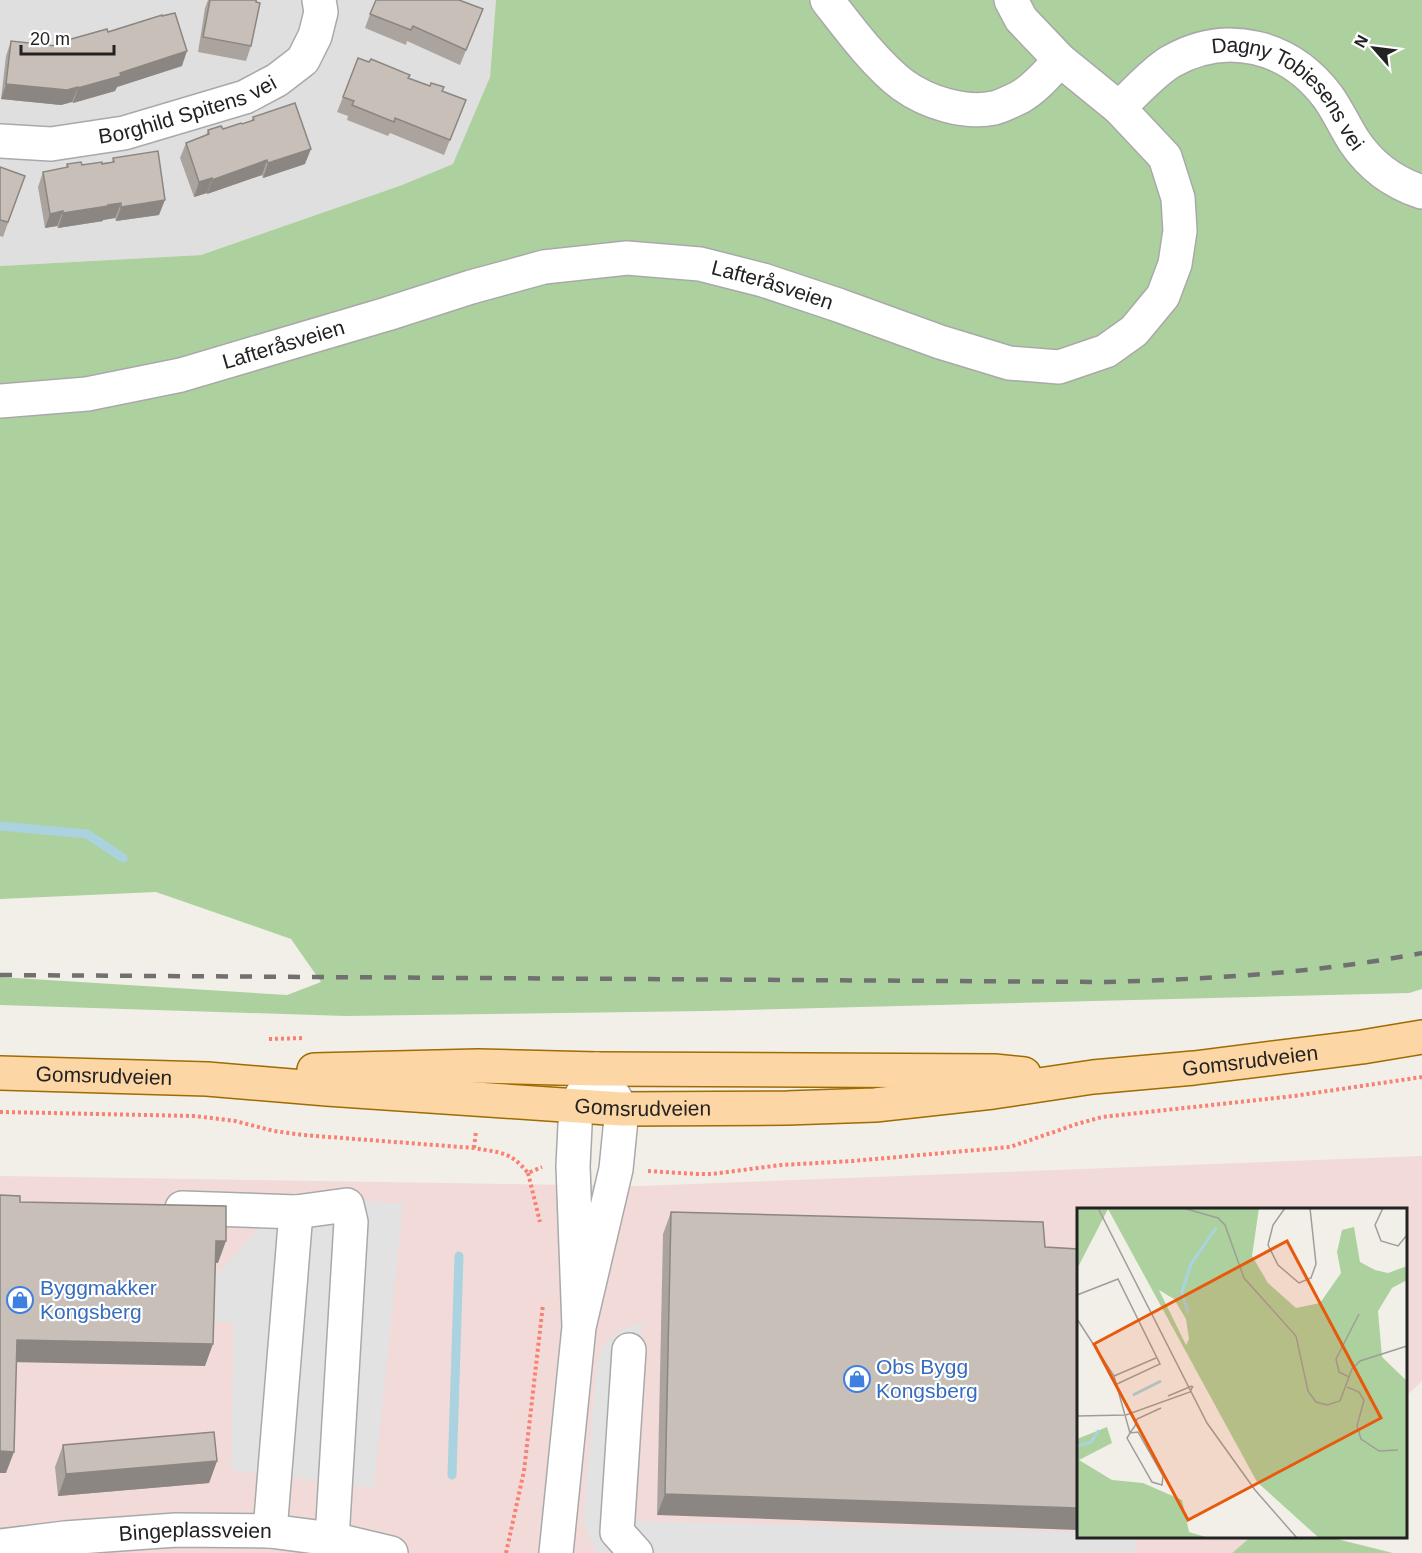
<svg xmlns="http://www.w3.org/2000/svg" width="1422" height="1553" font-family="Helvetica,sans-serif">
	<rect width="100%" height="100%" fill="#f2efe9"/>
	<path fill="#e0dfdf" d="M0 0H496L490 77 454 164 402 185 201 255 0 266Z"/>
	<path fill="#f2dad9" d="M1422 1156V1381L1406 1396V1210H1078V1536L1252 1537 1232 1553H0V1176L640 1186Z"/>
	<path fill="#add19e" d="M496 0H1422V989L1409 993 706 1011 345 1016 0 1005V977L287 995 321 982 291 939 156 892 0 899V266L201 255 402 185 453 164 490 77Z
		M1252 1536 1329 1537 1393 1553H1232Z"/>
	<path fill="#e2e2e2" d="M288 1194 403 1204 374 1488 231 1470 234 1323 210 1321 212 1280Z
		M642 1322 631 1521 1078 1532V1536L1136 1537V1553H600L594 1548 583 1521 597 1365 601 1349 617 1332Z"/>
	<g fill="none" stroke-linecap="round" stroke-linejoin="round">
		<path stroke="#aad3df" stroke-width="9" d="M0 826 87 834 123 858
			M452 1475 459 1256"/>
		<defs>
			<g id="minor">
				<path d="M827 0C848 27 876 65 903 85 928 103 965 114 994 108 1002 106 1012 101 1020 97 1036 88 1048 73 1060 60"/>
				<path id="s1" d="M1119 108C1135 93 1151 74 1170 62 1227 29 1290 46 1328 97 1338 111 1345 127 1354 141 1370 165 1394 183 1422 192"/>
				<path id="s2" d="M0 141 51 144 124 133 245 97 277 80 303 60 315 36 321 12 319 0"/>
				<path id="s3" d="M0 401 87 394 181 375 387 314 471 287 544 267 627 258 700 264 763 280 838 305 940 342 1009 363 1059 367 1106 351 1134 331 1163 296 1175 264 1180 231 1178 198 1165 157 1119 108 1060 60 1021 19 1011 0"/>
				<path d="M182 1208 296 1212 347 1205 351 1222 332 1539"/>
				<path d="M629 1350 617 1532 636 1553"/>
				<path d="M270 1531 296 1212"/>
				<path id="s4" d="M0 1546 65 1538 176 1530 270 1531 332 1539 391 1553"/>
				<path d="M556 1553 579 1327 616 1169 622 1109 597 1069 576 1105 573 1166 579 1327"/>
			</g>
			<g id="major">
				<path d="M314 1070 478 1066 597 1069 994 1071 1024 1074"/>
				<path id="s5" d="M0 1073 207 1079 327 1089 622 1109 787 1108 875 1105 993 1092 1093 1077 1194 1068 1362 1047 1422 1037"/>
			</g>
		</defs>
		<use href="#minor" stroke="#a9a9a9" stroke-width="36"/>
		<use href="#major" stroke="#a06b00" stroke-width="36"/>
		<path stroke="#fa8072" stroke-width="4" stroke-dasharray="3 3" stroke-linecap="butt" d="M269 1039 304 1038
			M0 1112 195 1116 235 1121 274 1131 303 1135 474 1148C501 1153 510 1151 528 1173L542 1167
			M474 1148 476 1131
			M648 1171 696 1174H712L781 1165 853 1161 1010 1147 1077 1124 1102 1117 1294 1096 1422 1077
			M528 1173 540 1222
			M506 1553 524 1471 543 1304"/>
		<use href="#minor" stroke="#fff" stroke-width="33"/>
		<use href="#major" stroke="#fcd6a4" stroke-width="33"/>
		<path stroke="#707070" stroke-width="4.5" stroke-dasharray="12 12" stroke-linecap="butt" d="M0 975 1106 982C1211 979 1318 973 1422 953"/>
	</g>
	<path fill="#aba49e" d="M208 0H257L251 46 246 61 198 52 205 8Z
		M483 9 460 65 407 41 406 45 365 28 370 14Z
		M108 32 182 66 117 87 115 91 73 103 72 102 61 105 1 99 6 56 11 41 62 46 64 41Z
		M369 62 410 75 408 78 466 100 444 155 390 133 388 136 347 120 348 116 337 112 343 97Z
		M253 117 305 164 263 178 262 175 207 194V193L194 197 180 158 186 143 206 135 208 130 223 129 251 121Z
		M113 158 159 215 116 221 115 218 103 220V221L58 228 57 226 45 228 38 187 43 172 66 168 67 164 82 165 112 162Z
		M0 167 25 176 3 237 0 236Z
		M671 1212 1045 1247 657 1515 663 1234Z
		M63 1445 217 1461 209 1483 58 1496 55 1467Z"/>
	<path fill="#8b8681" d="M187 51 182 66 117 87 115 91 73 103 78 88 120 73Z
		M6 84 78 87 72 102 61 105 1 99Z
		M311 149 305 164 263 178 268 163Z
		M267 160 262 175 207 194 212 180Z
		M212 178 207 193 194 197 199 182Z
		M165 200 159 215 116 221 121 207Z
		M121 203 115 218 103 220V221L58 228 63 213Z
		M63 211 57 226 45 228 50 214Z
		M216 1241H226L218 1263H208Z
		M17 1340 213 1344 205 1366 9 1362Z
		M0 1451 14 1452 6 1473H0Z
		M217 1461 209 1483 58 1496 66 1474Z
		M665 1494 1078 1508V1530L657 1515Z"/>
	<path fill="#c7bfb8" stroke="#8b8681" stroke-width="1.5" d="M210 0H256V2L260 3 251 46 203 37Z
		M376 0H459L483 9 466 50 413 26 411 30 370 14Z
		M175 13 187 51 120 73 121 76 78 88V87L67 90 6 84 11 41 66 47 64 41 107 29 108 32 162 15V16Z
		M358 58 369 62 371 59 410 75 408 78 430 86 431 83 444 87 442 91 466 100 450 140 395 118 394 122 352 105 354 101 343 97Z
		M295 103 311 149 268 163 267 160 212 180V178L199 182 186 143 209 134 208 130 221 126 223 129 241 123 242 124 254 120 253 117Z
		M158 151 165 200 121 207V203L108 205V206L63 213V211L50 214 43 172 68 167 67 164 81 162 82 165 102 162V164L114 162 113 158Z
		M0 167 25 176 8 222 0 220Z
		M0 1195 20 1196V1202L226 1206V1241H216L213 1344 17 1340 14 1452 0 1451Z
		M671 1212 1043 1222 1045 1247 1078 1249V1508L665 1494Z
		M214 1432 217 1461 66 1474 63 1445Z"/>
	<defs>
		<symbol id="shop-ring" viewBox="-11 -11 22 22"><circle r="9.5" fill="#fff" stroke="#3f7fe0" stroke-width="1.5"/><path d="M-5-2.5h2.3a2.7 3.5 0 0 1 5.4 0H5L5.5 6h-11ZM-1.5-2.5h3a1.5 2.3 0 0 0-3 0Z" fill="#3f7fe0"/></symbol>
	</defs>
	<g fill-rule="evenodd">
		<use href="#shop-ring" x="5" y="1285" width="30" height="30"/>
		<use href="#shop-ring" x="842" y="1364" width="30" height="30"/>
	</g>
	<g text-anchor="middle" stroke-width="4.5" stroke-linejoin="round" paint-order="stroke">
		<g font-size="21" fill="#222" stroke="#fff">
			<text dy="7" stroke="none"><textPath href="#s1" startOffset="210">Dagny Tobiesens vei</textPath></text>
			<text dy="7" stroke="none"><textPath href="#s2" startOffset="192">Borghild Spitens vei</textPath></text>
			<text dy="7" stroke="none"><textPath href="#s3" startOffset="794">Lafteråsveien</textPath></text>
			<text dy="7" stroke="none"><textPath href="#s3" startOffset="290">Lafteråsveien</textPath></text>
			<text dy="7" stroke="none"><textPath href="#s5" startOffset="1254">Gomsrudveien</textPath></text>
			<text dy="7" stroke="none"><textPath href="#s5" startOffset="104">Gomsrudveien</textPath></text>
			<text dy="7" stroke="none"><textPath href="#s5" startOffset="644">Gomsrudveien</textPath></text>
			<text dy="7" stroke="none"><textPath href="#s4" startOffset="196">Bingeplassveien</textPath></text>
		</g>
		<g font-size="21" fill="#366cbe" stroke="#fff" text-anchor="start">
			<text x="40" y="1295">Byggmakker<tspan x="40" dy="24">Kongsberg</tspan></text>
			<text x="876" y="1374">Obs Bygg<tspan x="876" dy="24">Kongsberg</tspan></text>
		</g>
	</g>
	<g transform="translate(1077 1208)">
		<rect width="330" height="330" fill="#f2efe9"/>
		<path d="M0 0H182L175 48 191 75 219 100 243 95 264 65 260 44 265 22 277 19 283 54 298 62 311 65 330 58V72L315 80 301 103 305 149 330 173V330H242L180 274 31 1 0 61ZM82 82 97 91 109 111 112 131 109 137ZM30 219 35 235 2 252 35 272 66 275 105 292 112 324 132 330H0V231Z" fill="#add19e" fill-rule="evenodd"/>
		<path fill="none" stroke="#aad3df" stroke-width="3" d="M111 105 105 84 114 56 139 20M56 187 84 173M0 238 14 234 22 222"/>
		<path fill="none" stroke="#9f9d99" stroke-width="1.5" d="M21 0 130 215 178 282 220 330M106 0 141 10 148 17 167 70 219 128 231 183 239 194 250 197 263 193 275 161 283 153 330 138M208 0 196 17 191 37 201 57 222 75 234 70 239 56 233 0M306 0 298 17 304 33 321 38 330 27M0 87 41 71 83 156 40 176M0 111 37 168 53 225 61 224 86 268 85 277 75 274 50 230 53 225 58 218 60 211 84 200M37 168 79 150M272 169 262 164 259 151 282 106M270 179 282 184 287 192 280 218 284 231 302 243 321 242M91 188 115 178M0 208 49 207 113 184 116 178"/>
		<path fill="#e8590c" fill-opacity="0.15" stroke="#e8590c" stroke-width="3" d="M210 33 304 210 111 312 17 136Z"/>
		<rect width="330" height="330" fill="none" stroke="#222" stroke-width="3"/>
	</g>
	<g transform="translate(1374 48) rotate(298)" stroke="#ffffff" stroke-width="4.5" paint-order="stroke">
	<path d="M0-4.5L10 22L0 15L-10 22Z" fill="#222222"/>
	<text y="-9" font-size="16" font-weight="bold" text-anchor="middle" fill="#222222">N</text>
	</g>
	<path d="M21 45v9h93v-9" fill="none" stroke="#222222" stroke-width="3"/>
	<text x="30" y="45" font-size="18" fill="#222222" stroke="#ffffff" stroke-width="4.5" paint-order="stroke">20 m</text>
</svg>
